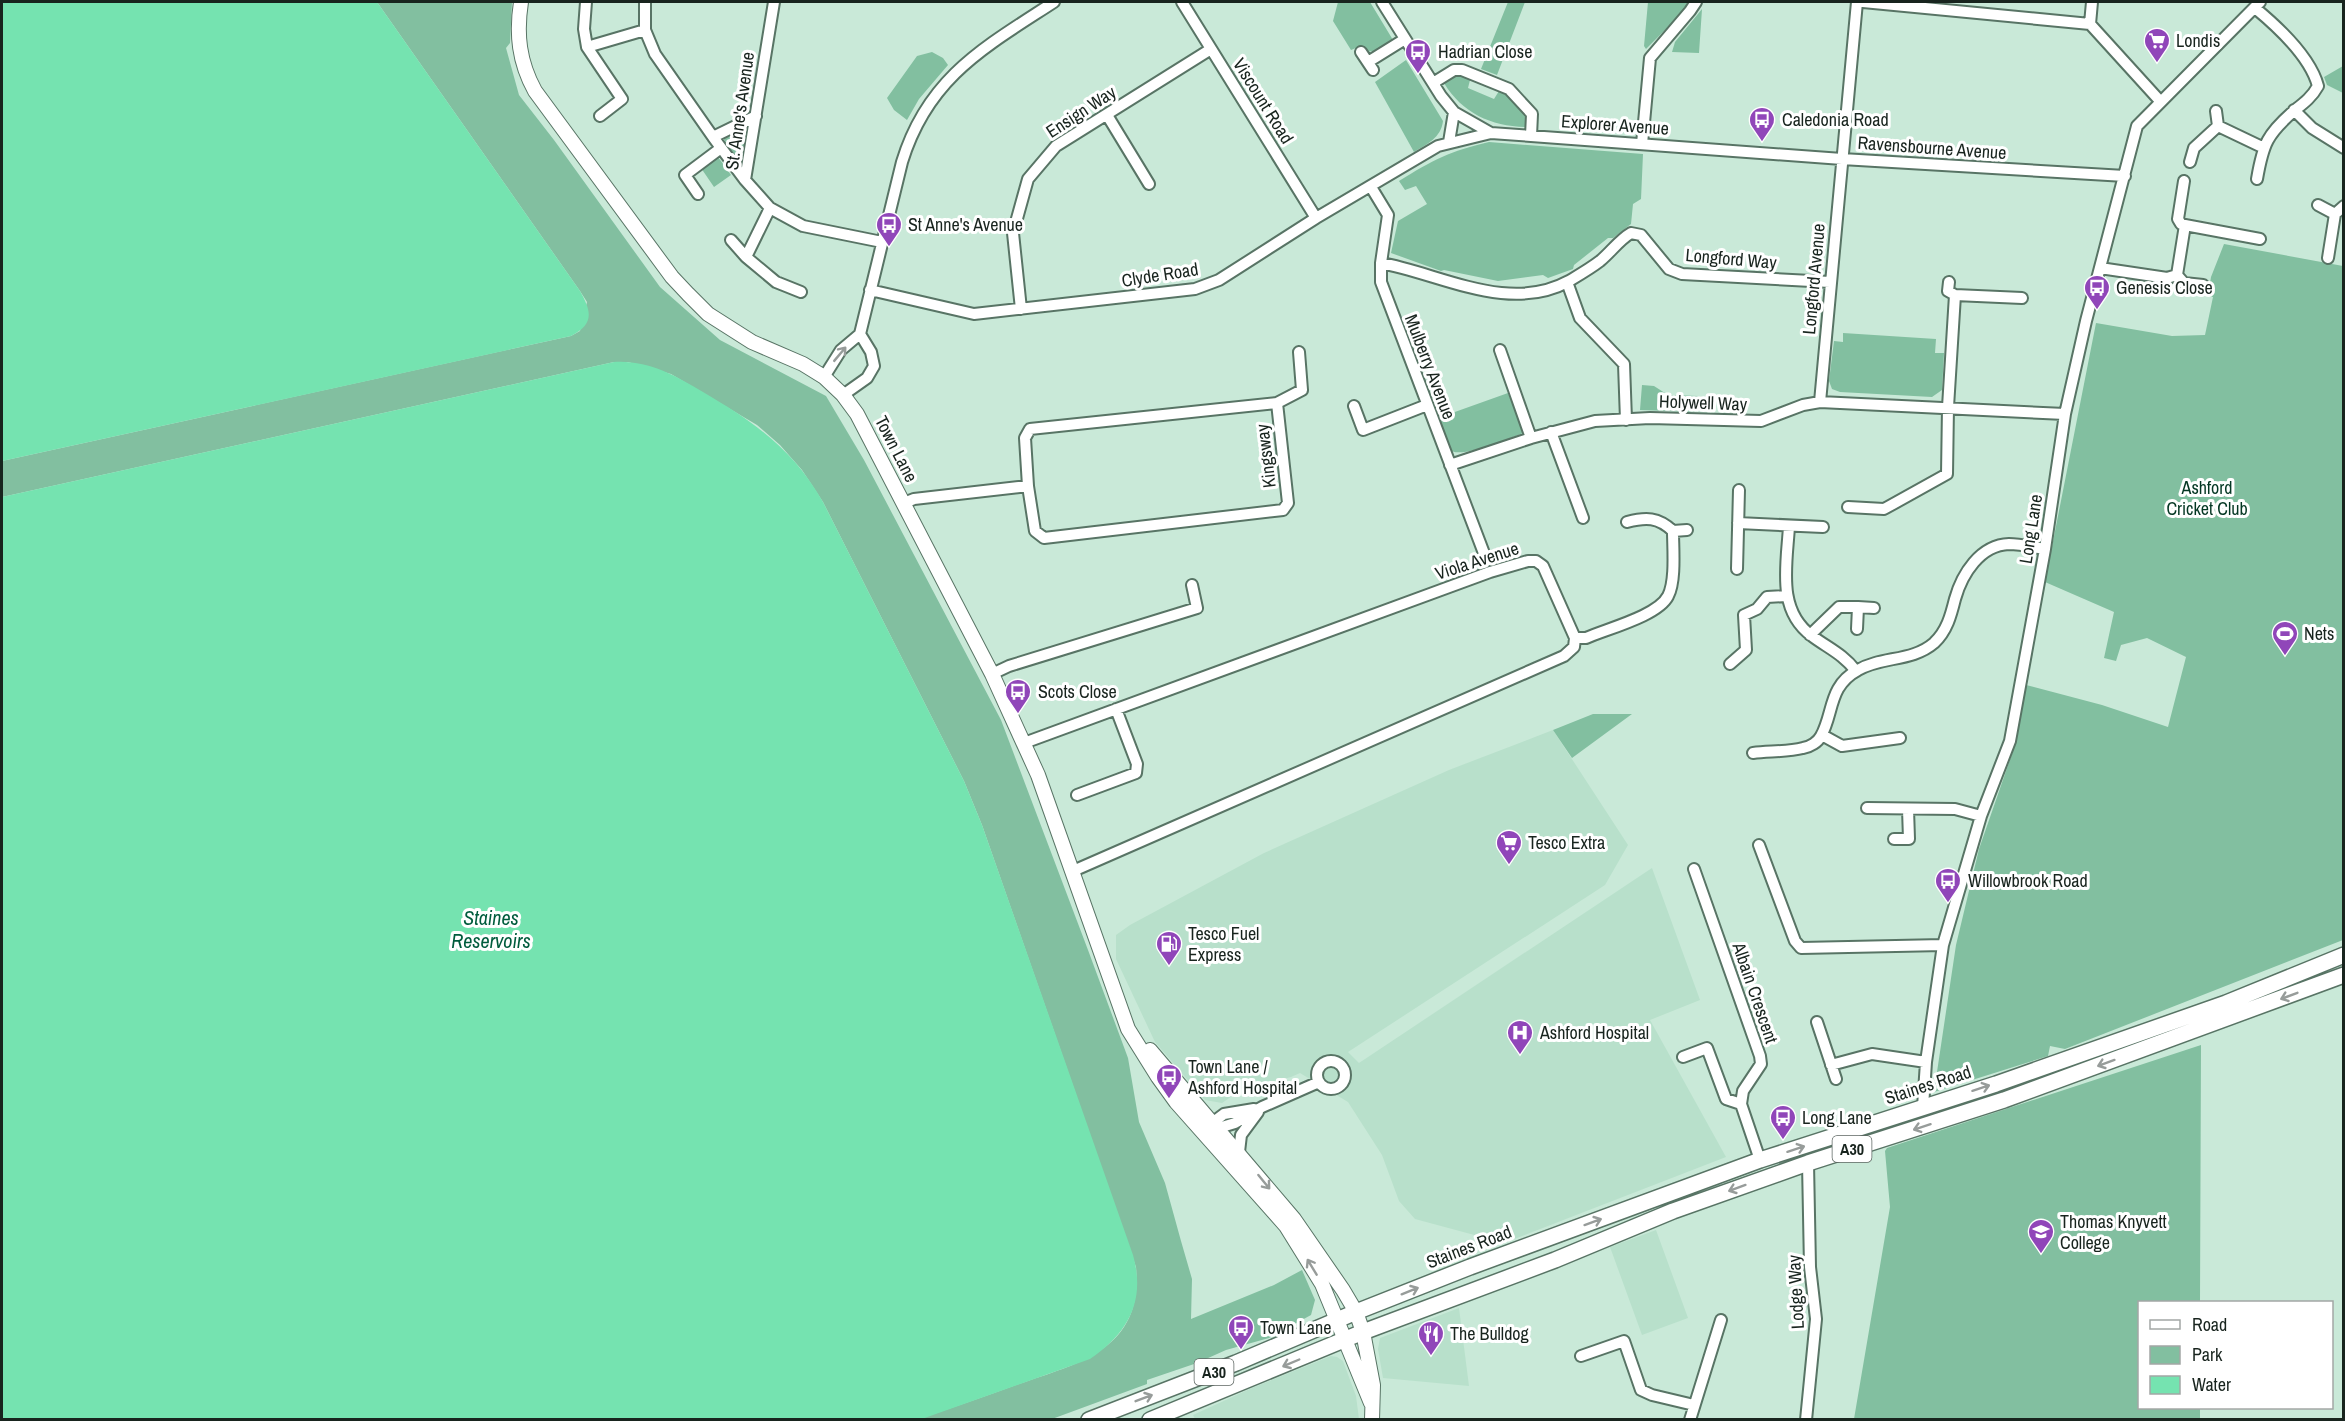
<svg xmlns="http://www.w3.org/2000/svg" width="2345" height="1421" font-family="'Archivo Narrow',sans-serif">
	<rect width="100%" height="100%" fill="#c9e9d8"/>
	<path fill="#b8e0cb" d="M1553 730 1628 845 1605 885 1348 1052 1359 1063 1652 868 1700 1000 1650 1020 1726 1157 1504 1243 1415 1219 1399 1201 1382 1155 1348 1102 1300 1073 1291 1077 1241 1090 1222 1103 1205 1100 1155 1042 1116 959V935L1130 925 1264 853 1449 770Z
		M1656 1230 1688 1318 1642 1335 1610 1247Z
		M1459 1308 1469 1386 1383 1378 1378 1349 1380 1338Z
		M1331 1356 1337 1357 1343 1361 1356 1396 1359 1419H1195L1193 1415 1252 1388Z"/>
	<path fill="#82bfa0" d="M377 2H512L510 43 506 48 519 95 554 140 660 287 720 340 826 396 864 460 1001 720 1088 950 1128 1058 1139 1122 1165 1183 1181 1241 1192 1279 1191 1319 1274 1285 1302 1270 1315 1300 1311 1315 1269 1338 1226 1350 1197 1363 1147 1380V1384L1052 1419H919C952 1408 986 1396 1019 1384 1082 1362 1143 1349 1136 1267L982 825 964 781 823 502 802 470 780 445 757 425 671 374 628 362H614L2 497V461L516 348 571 336 580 331 587 302 580 291Z
		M1338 2H1370L1393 40 1379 50 1367 52 1361 46 1351 50 1333 21Z
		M1508 2H1525L1497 75 1481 69Z
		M1648 2H1688L1680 15 1646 49 1644 46Z
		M1702 9 1699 53 1672 52 1675 42Z
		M932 52 943 58 948 65 919 99 907 120 894 110 887 98 917 56Z
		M1406 60 1443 121C1441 138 1427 144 1414 152L1375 82Z
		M2343 66V93L2327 85 2324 77Z
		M1455 75H1463L1470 80 1468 88 1494 99 1499 91C1512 98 1525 108 1528 124L1525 127C1491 126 1462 113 1444 83Z
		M749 126 742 167 723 138Z
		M1489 142 1643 154 1641 199 1633 204 1631 224 1613 238H1608L1574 265 1573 269 1548 278 1543 275 1498 281 1444 270 1441 271 1391 253 1398 221 1427 204 1416 186 1405 190 1399 181C1433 160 1450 151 1489 142Z
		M718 157 731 175 714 187 701 168Z
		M2224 244 2343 266V940L2065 1049 2050 1046 2048 1056 1934 1092 1956 945 1979 849 2014 748 2026 685 2102 705 2168 727 2186 657 2147 638 2121 645 2116 661 2104 658 2114 612 2045 582 2096 323 2172 336 2205 335 2213 297 2208 296 2211 277Z
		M1843 333 1936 339 1935 353H1944L1942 390 1932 397 1840 392 1832 389 1829 381 1834 341 1843 342Z
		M1642 385 1654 386 1668 395 1698 396 1697 412 1640 410Z
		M1508 393 1524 433C1511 437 1458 461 1449 449 1443 441 1441 427 1438 418Z
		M1593 714H1632L1572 758 1553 730Z
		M2201 1045 2200 1302H2140V1408H2200V1419H1854L1890 1207 1885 1151 1887 1148Z"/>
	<path fill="#75e3b0" d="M2 2H377L580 291C592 312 594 324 571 336L2 461Z
		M614 362C648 360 674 375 703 392 754 422 793 449 823 502L964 781 982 825 1133 1255C1146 1301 1128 1333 1090 1359L919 1420 2 1419V497Z"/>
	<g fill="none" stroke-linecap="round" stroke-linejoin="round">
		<defs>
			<path id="minor" d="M586 2 584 29 587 47 622 99 600 116
				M645 2V30L655 54 713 137 745 180 770 208 803 226 882 242
				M1182 2 1316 218
				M1382 2 1441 96 1454 112 1491 133
				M1863 2 2090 24
				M2092 2 2090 24 2160 101
				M2255 8C2278 27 2310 56 2318 86 2312 97 2304 103 2295 110 2267 134 2263 144 2257 179
				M587 47 645 30
				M1361 52 1373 70
				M1368 62 1405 39
				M1433 83 1454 70H1462L1509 89 1532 114 1531 136
				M2294 110 2312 128 2344 148
				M2216 111 2218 126
				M1107 115 1149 184
				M713 137 756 116
				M1449 142 1454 112
				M1642 144 1650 58 1690 11 1696 2
				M2190 162 2194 148 2218 126 2262 147
				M745 180 774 2
				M2184 181 2178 219 2181 224 2185 225
				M1371 187 1388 215 1381 263V282L1485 556
				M698 194 685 175 721 148
				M2318 205 2335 214
				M770 208 746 257 776 282 801 292
				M731 240 746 257
				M2328 258 2335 214 2344 206
				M1381 263C1441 274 1509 314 1569 281 1579 275 1591 268 1600 261 1611 252 1619 240 1631 233L1641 235 1669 269 1682 274 1830 282
				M2100 268 2167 278 2177 275 2185 225 2260 239
				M2177 275 2184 283 2203 285
				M1567 282 1580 318 1624 364 1626 420
				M870 290 974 314 1195 289 1219 280 1316 218 1438 146 1491 133 1842 159 2125 176
				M1955 295 2022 298
				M1021 309 1013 233 1028 179 1056 146 1211 49
				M1500 350 1531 438
				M824 377 841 350 860 334 902 162C928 77 985 47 1054 2
				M843 395 867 378 874 366 871 352 860 334
				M1820 402 1857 2
				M1277 403 1302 390 1299 352
				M1354 406 1363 430 1427 405
				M1551 432 1583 518
				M1450 465 1531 438 1595 421 1650 418 1761 421 1803 405 1820 402 2065 414
				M904 503 914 499 1028 486 1035 531 1044 538 1283 510 1288 503 1277 403 1030 429 1025 438 1028 486
				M1848 507 1884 509 1947 474 1948 407 1955 295 1948 291 1949 282
				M1738 523 1823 527
				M1789 526C1787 564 1776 610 1812 636 1828 648 1843 654 1856 671
				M1673 531 1687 530
				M1737 569 1739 490
				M1858 607 1874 608
				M1810 635 1839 607H1858L1857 629
				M1575 638H1586C1606 629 1658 616 1668 596 1676 581 1673 548 1673 531 1658 517 1646 517 1627 522
				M1730 664 1746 650 1744 615 1757 609 1767 597 1786 596
				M992 674 1009 666 1197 608 1192 585
				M1822 735 1842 746 1900 738
				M1024 743 1490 572 1528 561H1536L1543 566 1575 638 1574 647 1564 656 1073 871
				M1753 753C1769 751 1787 752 1803 748 1810 747 1818 742 1821 736 1834 713 1828 686 1858 670 1882 656 1912 662 1934 643 1947 631 1951 615 1955 599 1962 574 1980 545 2009 544 2020 544 2033 547 2045 549
				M1077 795 1136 773 1137 764 1116 709
				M1867 808 1955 809 1981 816
				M1894 839H1909L1908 809
				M1759 845 1795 941 1801 948 1943 945
				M1694 869 1760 1056 1761 1064 1743 1091 1741 1104 1760 1160
				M1817 1022 1836 1079
				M1683 1057 1707 1048 1726 1099 1741 1104
				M1317 1075a14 14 0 1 1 28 0a14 14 0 1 1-28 0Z
				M1831 1065 1872 1054 1926 1062
				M1923 1107 1926 1062 1943 945 1981 816 2010 741 2045 549 2065 414 2086 321 2137 126 2260 2
				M1208 1126 1224 1114 1254 1109
				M1212 1130 1235 1123 1262 1107 1319 1082
				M1239 1152 1241 1135 1258 1112
				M1581 1356 1624 1341 1641 1390 1652 1395 1694 1405
				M1690 1420 1721 1320
				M1806 1420 1816 1319 1810 1267 1808 1163"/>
			<path id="major" d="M521 2C516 34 519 62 535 91L672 277 688 294 708 314 752 342 803 364 824 377 843 395 857 414 992 674 1038 775 1128 1029 1158 1077 1176 1102 1286 1226 1322 1284 1371 1403
				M1150 1050 1294 1219 1343 1290 1356 1312 1363 1332 1373 1385 1372 1420"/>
			<path id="highway" d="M1089 1420 1236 1363 1356 1312 1470 1267 1760 1160 1996 1084 2226 1003 2344 955
				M1150 1420 1363 1332 1555 1260 1673 1211 1808 1163 2004 1100 2344 975"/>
		</defs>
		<use href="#minor" stroke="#587465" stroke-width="14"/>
		<use href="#major" stroke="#587465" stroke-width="16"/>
		<use href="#highway" stroke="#587465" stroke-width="18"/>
		<use href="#minor" stroke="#fff" stroke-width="10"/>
		<use href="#major" stroke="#fff" stroke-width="14"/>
		<use href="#highway" stroke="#fff" stroke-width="15"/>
	</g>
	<defs><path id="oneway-shaft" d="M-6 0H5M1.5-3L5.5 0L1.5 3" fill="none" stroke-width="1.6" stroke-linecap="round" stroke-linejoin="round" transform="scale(1.5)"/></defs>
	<g stroke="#979c9a">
		<use href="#oneway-shaft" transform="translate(840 354) rotate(-50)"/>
		<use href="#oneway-shaft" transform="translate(2289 996) rotate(159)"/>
		<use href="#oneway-shaft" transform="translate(2106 1063) rotate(160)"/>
		<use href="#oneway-shaft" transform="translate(1981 1088) rotate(-18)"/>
		<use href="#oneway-shaft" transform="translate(1922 1127) rotate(162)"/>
		<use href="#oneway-shaft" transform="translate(1796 1149) rotate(-18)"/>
		<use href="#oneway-shaft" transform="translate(1264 1182) rotate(51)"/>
		<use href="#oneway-shaft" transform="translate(1737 1188) rotate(160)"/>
		<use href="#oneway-shaft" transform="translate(1593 1222) rotate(-20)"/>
		<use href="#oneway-shaft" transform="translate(1312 1267) rotate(-121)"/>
		<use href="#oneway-shaft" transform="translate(1410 1291) rotate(-22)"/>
		<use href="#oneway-shaft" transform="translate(1291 1363) rotate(157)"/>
		<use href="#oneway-shaft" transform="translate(1144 1398) rotate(-21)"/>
	</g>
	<defs>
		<symbol id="supermarket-pin" viewBox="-11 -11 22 30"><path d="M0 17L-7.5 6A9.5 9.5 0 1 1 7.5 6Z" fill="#9046b9" stroke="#fff"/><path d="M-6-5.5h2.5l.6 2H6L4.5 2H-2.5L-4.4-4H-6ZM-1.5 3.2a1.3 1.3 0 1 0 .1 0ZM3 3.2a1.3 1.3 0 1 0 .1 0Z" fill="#fff"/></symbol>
		<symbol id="bus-pin" viewBox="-11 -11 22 30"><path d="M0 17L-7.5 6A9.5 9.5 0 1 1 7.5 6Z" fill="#9046b9" stroke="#fff"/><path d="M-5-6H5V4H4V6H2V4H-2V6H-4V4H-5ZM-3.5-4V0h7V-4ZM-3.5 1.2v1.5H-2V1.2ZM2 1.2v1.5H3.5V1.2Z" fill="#fff"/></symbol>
		<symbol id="stadium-pin" viewBox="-11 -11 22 30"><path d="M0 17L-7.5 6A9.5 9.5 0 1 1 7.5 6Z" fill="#9046b9" stroke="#fff"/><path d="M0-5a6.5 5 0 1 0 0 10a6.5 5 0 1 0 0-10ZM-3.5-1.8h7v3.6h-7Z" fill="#fff"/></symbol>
		<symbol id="fuel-pin" viewBox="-11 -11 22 30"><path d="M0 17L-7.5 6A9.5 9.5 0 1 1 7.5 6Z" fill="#9046b9" stroke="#fff"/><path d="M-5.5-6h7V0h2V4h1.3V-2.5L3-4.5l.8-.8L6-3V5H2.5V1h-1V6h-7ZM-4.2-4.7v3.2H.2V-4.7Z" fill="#fff"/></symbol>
		<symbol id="hospital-pin" viewBox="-11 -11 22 30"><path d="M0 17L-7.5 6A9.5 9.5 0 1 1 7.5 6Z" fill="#9046b9" stroke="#fff"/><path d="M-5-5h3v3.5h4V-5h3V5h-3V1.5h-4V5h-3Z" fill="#fff"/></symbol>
		<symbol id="school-pin" viewBox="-11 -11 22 30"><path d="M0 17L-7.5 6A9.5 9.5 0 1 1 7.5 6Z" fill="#9046b9" stroke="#fff"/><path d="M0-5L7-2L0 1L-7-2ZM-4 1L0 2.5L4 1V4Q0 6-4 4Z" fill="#fff"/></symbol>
		<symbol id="restaurant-pin" viewBox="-11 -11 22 30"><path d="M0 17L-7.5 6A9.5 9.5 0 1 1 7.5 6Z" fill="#9046b9" stroke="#fff"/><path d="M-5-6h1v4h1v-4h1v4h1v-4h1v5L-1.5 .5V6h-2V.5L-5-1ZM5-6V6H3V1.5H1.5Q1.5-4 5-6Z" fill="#fff"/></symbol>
	</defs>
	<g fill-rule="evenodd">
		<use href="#supermarket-pin" x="2142" y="26" width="30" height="40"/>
		<use href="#bus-pin" x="1403" y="37" width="30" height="40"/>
		<use href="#bus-pin" x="1747" y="105" width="30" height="40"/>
		<use href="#bus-pin" x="874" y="210" width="30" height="40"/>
		<use href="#bus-pin" x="2082" y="273" width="30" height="40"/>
		<use href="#stadium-pin" x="2270" y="619" width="30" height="40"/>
		<use href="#bus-pin" x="1003" y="677" width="30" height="40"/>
		<use href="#supermarket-pin" x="1494" y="828" width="30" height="40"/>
		<use href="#bus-pin" x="1933" y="866" width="30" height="40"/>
		<use href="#fuel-pin" x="1154" y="929" width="30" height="40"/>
		<use href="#hospital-pin" x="1505" y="1018" width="30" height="40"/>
		<use href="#bus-pin" x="1154" y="1062" width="30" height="40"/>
		<use href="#bus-pin" x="1768" y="1103" width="30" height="40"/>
		<use href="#school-pin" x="2026" y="1217" width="30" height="40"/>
		<use href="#bus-pin" x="1226" y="1313" width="30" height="40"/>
		<use href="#restaurant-pin" x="1416" y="1319" width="30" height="40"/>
	</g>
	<g text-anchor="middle" stroke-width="6" stroke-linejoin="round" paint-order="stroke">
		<g fill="#fff" stroke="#5d6662" stroke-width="1.5">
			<rect x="1832.5" y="1136" width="39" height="26" rx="4.5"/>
			<rect x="1194.5" y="1359" width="39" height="26" rx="4.5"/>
		</g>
		<g font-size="16" font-weight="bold" fill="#18241e">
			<text x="1852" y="1155">A30</text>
			<text x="1214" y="1378">A30</text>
		</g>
		<g font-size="18" fill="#18241e" stroke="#fff" text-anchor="start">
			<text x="2176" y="47">Londis</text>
			<text x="1438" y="58">Hadrian Close</text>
			<text x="1782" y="126">Caledonia Road</text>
			<text x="908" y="231">St Anne's Avenue</text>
			<text x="2116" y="294">Genesis Close</text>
			<text x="2304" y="640">Nets</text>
			<text x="1038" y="698">Scots Close</text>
			<text x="1528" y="849">Tesco Extra</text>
			<text x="1968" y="887">Willowbrook Road</text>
			<text x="1188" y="940">Tesco Fuel<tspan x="1188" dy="21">Express</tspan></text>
			<text x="1540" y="1039">Ashford Hospital</text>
			<text x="1188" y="1073">Town Lane /<tspan x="1188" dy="21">Ashford Hospital</tspan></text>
			<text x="1802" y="1124">Long Lane</text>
			<text x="2060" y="1228">Thomas Knyvett<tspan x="2060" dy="21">College</tspan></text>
			<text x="1260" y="1334">Town Lane</text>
			<text x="1450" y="1340">The Bulldog</text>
		</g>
		<g font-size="18" fill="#18241e" stroke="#fff">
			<text transform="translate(1263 101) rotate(58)" y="6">Viscount Road</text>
			<text transform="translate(740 111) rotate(-82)" y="6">St. Anne's Avenue</text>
			<text transform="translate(1081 112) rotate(-33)" y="6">Ensign Way</text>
			<text transform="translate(1615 125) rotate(4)" y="6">Explorer Avenue</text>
			<text transform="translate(1932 148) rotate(4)" y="6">Ravensbourne Avenue</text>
			<text transform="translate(1731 259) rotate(5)" y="6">Longford Way</text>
			<text transform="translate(1160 275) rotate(-9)" y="6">Clyde Road</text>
			<text transform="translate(1814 279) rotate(-85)" y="6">Longford Avenue</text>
			<text transform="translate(1430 367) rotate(69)" y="6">Mulberry Avenue</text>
			<text transform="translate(1703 403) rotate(2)" y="6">Holywell Way</text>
			<text transform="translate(896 449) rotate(63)" y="6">Town Lane</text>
			<text transform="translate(1266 456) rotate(-97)" y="6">Kingsway</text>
			<text transform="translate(2031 529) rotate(-81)" y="6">Long Lane</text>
			<text transform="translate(1477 561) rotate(-18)" y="6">Viola Avenue</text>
			<text transform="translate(1755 993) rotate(71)" y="6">Albain Crescent</text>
			<text transform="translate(1928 1085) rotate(-18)" y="6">Staines Road</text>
			<text transform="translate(1469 1247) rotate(-21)" y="6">Staines Road</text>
			<text transform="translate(1796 1292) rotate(-93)" y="6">Lodge Way</text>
		</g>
		<g font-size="18" fill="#043723" stroke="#fff">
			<text x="2207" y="494">Ashford<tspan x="2207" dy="21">Cricket Club</tspan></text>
		</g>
		<g font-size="20" font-style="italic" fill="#005c3d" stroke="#fff">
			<text x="491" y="925">Staines<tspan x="491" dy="23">Reservoirs</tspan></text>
		</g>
	</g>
	<rect width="2345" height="1421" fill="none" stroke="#18241e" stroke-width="6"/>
	<rect x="2138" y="1301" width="195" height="108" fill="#ffffff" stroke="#a3a7a5" stroke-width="1.5"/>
	<rect x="2150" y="1320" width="30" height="9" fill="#ffffff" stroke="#a3a7a5" stroke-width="1.5"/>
	<text x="2192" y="1331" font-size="18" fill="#18241e">Road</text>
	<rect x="2150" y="1346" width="30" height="18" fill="#82bfa0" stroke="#a3a7a5" stroke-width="1.5"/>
	<text x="2192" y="1361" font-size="18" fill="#18241e">Park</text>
	<rect x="2150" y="1376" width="30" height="18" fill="#75e3b0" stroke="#a3a7a5" stroke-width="1.5"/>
	<text x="2192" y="1391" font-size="18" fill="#18241e">Water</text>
</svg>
